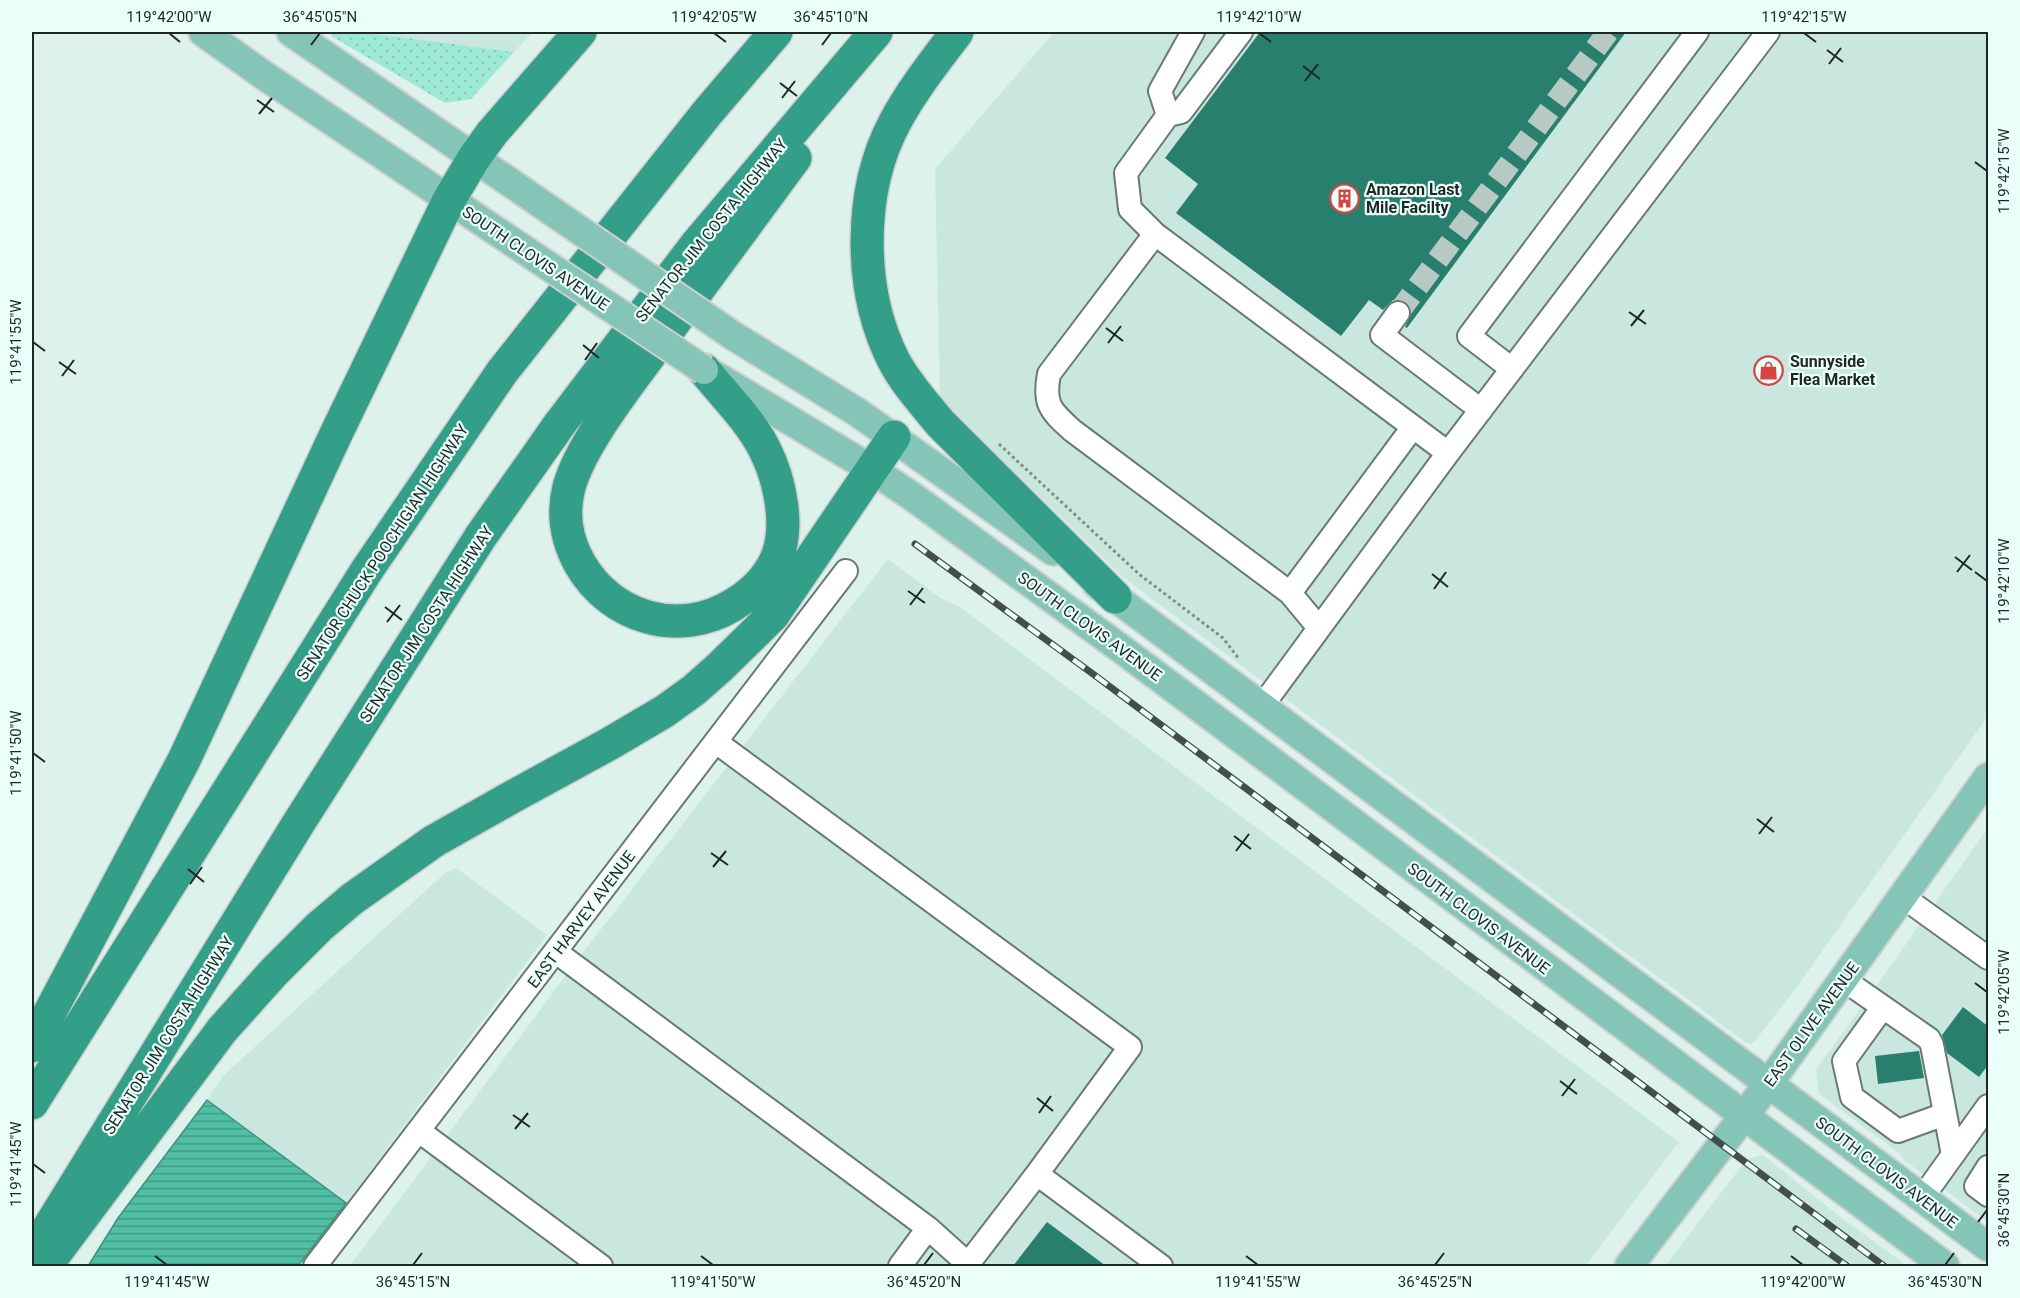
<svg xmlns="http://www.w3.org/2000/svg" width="2020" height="1298" font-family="Roboto,sans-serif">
	<defs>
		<pattern id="grass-dots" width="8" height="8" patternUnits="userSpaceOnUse" patternTransform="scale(1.5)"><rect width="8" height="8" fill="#9de9d6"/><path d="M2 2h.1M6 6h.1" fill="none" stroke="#87c8b8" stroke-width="1.8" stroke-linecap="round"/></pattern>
		<pattern id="water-rules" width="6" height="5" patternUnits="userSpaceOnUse" patternTransform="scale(1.5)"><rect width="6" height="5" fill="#50bfa6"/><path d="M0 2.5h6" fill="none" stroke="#429b87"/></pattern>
	</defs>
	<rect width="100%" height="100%" fill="#ddf2eb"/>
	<path fill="#cae7df" d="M361 32H533L514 52Z
		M1054 32H1988V716L1801 981 1756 1040 1751 1044 1745 1042 1124 578 940 399 935 169Z
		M888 559 942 599 958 606 1679 1142 1585 1266H350L578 959Z
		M1988 828V1222L1904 1160 1898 1152 1819 1094 1816 1069 1848 1026Z
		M456 868 547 935 346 1203 207 1100 224 1075 445 873Z
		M1763 1155 1834 1212 1907 1266H1665L1747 1159Z"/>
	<path fill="url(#grass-dots)" d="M334 32H361L514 52 471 99 445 103 331 36Z"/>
	<path fill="url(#water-rules)" stroke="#41917f" stroke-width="1.5" d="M207 1100 346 1203 298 1266H88L118 1218Z"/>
	<path fill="#297f6d" d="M1260 32H1626L1407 328 1405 327 1411 314 1410 307 1406 302 1400 300H1393L1383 310 1369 300 1341 336 1176 213 1198 184 1165 158Z
		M1963 1007 1989 1027V1064L1979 1077 1947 1053 1942 1035Z
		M1919 1051 1924 1078 1878 1084 1875 1056Z
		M1047 1222 1106 1266H1013Z"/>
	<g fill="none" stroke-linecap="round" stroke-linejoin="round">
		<path stroke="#b7c9c3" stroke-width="22" stroke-dasharray="22 11" stroke-linecap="butt" d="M1398 313 1608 32"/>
		<defs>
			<path id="minor" d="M1193 32 1160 91 1168 115 1181 112 1241 32
				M1155 234 1130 209 1126 173 1168 115
				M1398 313 1382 335 1481 410
				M1512 369 1469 336 1697 32
				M1413 427 1290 593 1073 431C1051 411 1043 405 1049 374L1155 234 1448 453
				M1290 593 1319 628
				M1262 706 1448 453 1768 32
				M716 742 1130 1047 1037 1174
				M1903 897 1988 958
				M556 952 928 1228
				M1844 980 1929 1039 1932 1045 1953 1155
				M1883 1007 1844 1061 1852 1097 1898 1131 1945 1114
				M419 1131 601 1266
				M1988 1167 1976 1186 1988 1195
				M1922 1198 1988 1106
				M315 1266 846 571
				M900 1266 928 1228 968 1264
				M971 1266 968 1264 1037 1174 1161 1266"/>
			<path id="major" d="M203 32 262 74 526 251
				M291 32 556 214
				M732 335 857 412 1053 551
				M714 375 873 470 913 497 1120 648 1945 1266
				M1097 584 1988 1247
				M1629 1266 1769 1083 1988 777"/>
			<path id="highway" d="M957 32C936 60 912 90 895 122 858 191 858 291 894 361 906 384 924 403 940 423L1115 597
				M704 370C724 395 749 419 764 448 780 479 791 529 775 562 766 580 750 595 733 605 679 638 611 618 580 564 566 539 562 515 569 487 581 444 628 385 655 348 702 285 748 221 795 158
				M32 1046 184 760 336 434 449 200 474 158 492 133 580 32
				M32 1103 367 570 502 372 707 113 776 32
				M32 1255 298 824 481 536 559 425 696 245 876 32
				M54 1255 222 1030 274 972 319 927 352 899 434 841 512 797 609 744 665 711 694 690 720 667 773 615 894 437"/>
		</defs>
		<use href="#minor" stroke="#687a75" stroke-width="26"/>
		<use href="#major" stroke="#cecfcf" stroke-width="32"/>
		<use href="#highway" stroke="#cecfcf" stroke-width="36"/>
		<path stroke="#7f8d88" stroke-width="3" stroke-dasharray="3 3" stroke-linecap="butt" d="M999 444 1140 575 1223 638 1239 659"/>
		<use href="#minor" stroke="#fff" stroke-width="22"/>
		<use href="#major" stroke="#85c5b8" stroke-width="28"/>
		<use href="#highway" stroke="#349f89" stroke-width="33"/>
		<defs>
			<path id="rail" d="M915 544 1093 674 1884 1266
				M1796 1229 1847 1266"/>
		</defs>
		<use href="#rail" stroke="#434e4a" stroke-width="7"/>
		<use href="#rail" stroke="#eafff9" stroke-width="4.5" stroke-dasharray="14" stroke-linecap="butt"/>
		<defs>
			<path id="major-bridge" d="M556 214 732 335
				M526 251 704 370"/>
		</defs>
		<use href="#major-bridge" stroke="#cecfcf" stroke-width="32" stroke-linecap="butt"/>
		<use href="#major-bridge" stroke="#85c5b8" stroke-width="28"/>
	</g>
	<path fill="none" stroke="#1f2724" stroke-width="2" d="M169 33 180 42M714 33 726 42M1259 33 1271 42M1804 33 1816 42M311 45 320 33M822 45 831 33M1827 50 1843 62M1829 64 1841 48M1303 66 1320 79M1305 81 1318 64M780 83 797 96M782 98 795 81M257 100 274 112M259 114 272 98M1975 162 1987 171M1629 312 1646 324M1631 326 1644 310M1106 328 1123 341M33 342 45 351M1108 343 1121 326M583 345 599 358M585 360 597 343M59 362 76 374M62 376 74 360M1955 557 1972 570M1957 572 1970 555M1975 572 1987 581M1432 574 1448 587M1434 589 1446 572M908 591 925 603M910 605 923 588M385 607 402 620M387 622 400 605M33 753 45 762M1757 819 1774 832M1759 834 1772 817M1234 836 1251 849M1236 851 1249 834M711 853 728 865M713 867 726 851M188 869 204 882M190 884 202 867M1975 983 1987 992M1560 1081 1577 1094M1562 1096 1575 1079M1037 1098 1053 1111M1039 1113 1051 1096M513 1115 530 1127M515 1129 528 1113M33 1164 45 1173M1978 1222 1987 1210M155 1256 167 1265M701 1256 713 1265M1246 1256 1258 1265M1791 1256 1803 1265M413 1265 422 1253M924 1265 933 1253M1435 1265 1444 1253M1945 1265 1954 1253"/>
	<defs>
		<symbol id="building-ring" viewBox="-11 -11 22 22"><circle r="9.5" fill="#eafff9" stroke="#d54641" stroke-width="1.5"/><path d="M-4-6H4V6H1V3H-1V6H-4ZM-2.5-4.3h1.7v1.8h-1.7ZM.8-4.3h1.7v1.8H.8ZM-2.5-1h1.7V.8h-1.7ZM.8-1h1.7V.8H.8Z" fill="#d54641"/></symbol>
		<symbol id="shop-ring" viewBox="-11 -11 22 22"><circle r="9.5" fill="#eafff9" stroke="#d54641" stroke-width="1.5"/><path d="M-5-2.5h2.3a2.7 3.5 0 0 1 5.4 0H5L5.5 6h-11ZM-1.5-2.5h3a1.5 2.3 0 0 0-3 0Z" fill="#d54641"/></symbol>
	</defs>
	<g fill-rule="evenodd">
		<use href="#building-ring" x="1328" y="182" width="33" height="33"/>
		<use href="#shop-ring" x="1752" y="354" width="33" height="33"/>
	</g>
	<g text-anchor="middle" stroke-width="4.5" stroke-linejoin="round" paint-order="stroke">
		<g font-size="16" font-weight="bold" fill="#1f2724" stroke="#eafff9" text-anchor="start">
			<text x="1366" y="195">Amazon Last<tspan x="1366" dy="18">Mile Facilty</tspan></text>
			<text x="1790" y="367">Sunnyside<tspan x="1790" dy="18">Flea Market</tspan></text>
		</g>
		<g font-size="16" fill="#1f2724" stroke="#eafff9">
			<text transform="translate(711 230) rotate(-51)" y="6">SENATOR JIM COSTA HIGHWAY</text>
			<text transform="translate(536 258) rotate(34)" y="6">SOUTH CLOVIS AVENUE</text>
			<text transform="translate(382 552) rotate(-57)" y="6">SENATOR CHUCK POOCHIGIAN HIGHWAY</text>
			<text transform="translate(426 624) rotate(-57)" y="6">SENATOR JIM COSTA HIGHWAY</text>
			<text transform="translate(1090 626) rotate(36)" y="6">SOUTH CLOVIS AVENUE</text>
			<text transform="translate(1479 918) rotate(37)" y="6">SOUTH CLOVIS AVENUE</text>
			<text transform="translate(581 919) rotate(-53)" y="6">EAST HARVEY AVENUE</text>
			<text transform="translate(1811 1024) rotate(-54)" y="6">EAST OLIVE AVENUE</text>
			<text transform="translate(168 1035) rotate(-58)" y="6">SENATOR JIM COSTA HIGHWAY</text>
			<text transform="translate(1887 1172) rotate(37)" y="6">SOUTH CLOVIS AVENUE</text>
		</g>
	</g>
	<rect width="2020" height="1298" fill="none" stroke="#eafff9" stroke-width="66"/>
	<rect x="33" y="33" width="1954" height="1232" fill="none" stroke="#1f2724" stroke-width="2"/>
	<g font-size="15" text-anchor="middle" fill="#1f2724">
		<text x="169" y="22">119°42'00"W</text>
		<text x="320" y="22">36°45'05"N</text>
		<text x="714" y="22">119°42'05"W</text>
		<text x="831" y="22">36°45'10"N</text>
		<text x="1259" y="22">119°42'10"W</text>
		<text x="1804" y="22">119°42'15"W</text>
		<text transform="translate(2004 171) rotate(-90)" y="5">119°42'15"W</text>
		<text transform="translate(16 342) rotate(-90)" y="5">119°41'55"W</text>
		<text transform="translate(2004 581) rotate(-90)" y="5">119°42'10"W</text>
		<text transform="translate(16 753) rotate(-90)" y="5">119°41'50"W</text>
		<text transform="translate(2004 992) rotate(-90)" y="5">119°42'05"W</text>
		<text transform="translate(16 1164) rotate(-90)" y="5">119°41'45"W</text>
		<text transform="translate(2004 1210) rotate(-90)" y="5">36°45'30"N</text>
		<text x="167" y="1287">119°41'45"W</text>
		<text x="413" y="1287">36°45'15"N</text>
		<text x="713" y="1287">119°41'50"W</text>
		<text x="924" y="1287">36°45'20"N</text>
		<text x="1258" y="1287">119°41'55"W</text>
		<text x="1435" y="1287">36°45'25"N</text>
		<text x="1803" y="1287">119°42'00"W</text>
		<text x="1945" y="1287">36°45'30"N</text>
	</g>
</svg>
